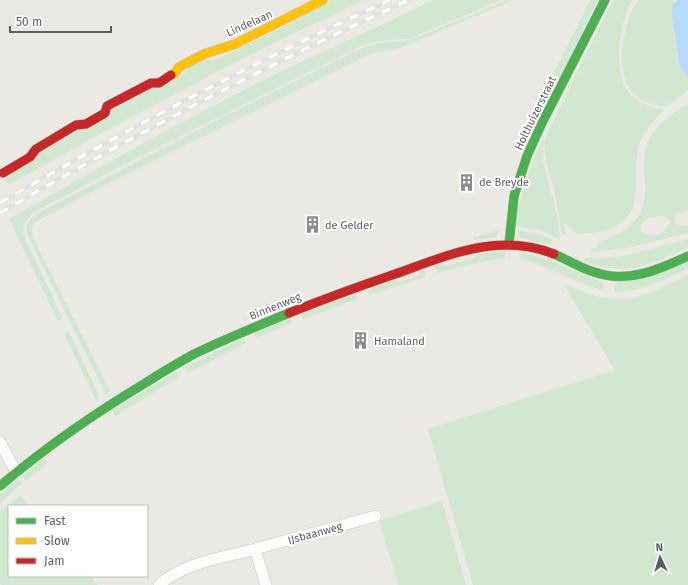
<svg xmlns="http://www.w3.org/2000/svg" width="688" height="585" font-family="'Fira Sans',sans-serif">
	<rect width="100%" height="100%" fill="#eae9e4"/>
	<path fill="#d1e7cf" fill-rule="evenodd" d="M332 0H364C243 57 125 118 9 185L5 178C51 144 104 116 154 87L160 88 185 73 188 68 205 59 213 61 294 22 293 19Z
		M434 0H502L408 39 378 41 361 46 127 163 38 210C28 217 21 223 24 236L62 317V319L58 321 9 219 147 141 259 82Z
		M508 0H513L400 48 372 53 91 192 34 223 32 227 33 238 110 391 106 394 28 236C24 223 30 218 40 212L217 120 362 48 378 43 408 41Z
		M590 0H598L558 80 551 79Z
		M613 0H633C618 22 611 77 633 97 641 105 653 107 664 110 655 120 643 131 639 145 628 182 653 219 599 232 594 233 592 233 587 233 585 233 583 234 581 234 574 234 569 226 564 222L566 236 561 233C560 220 558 206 555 193 550 173 537 144 551 126Z
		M639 0H674C668 11 678 53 680 67L682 71 688 76V90L666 107C655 105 643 103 635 95 613 75 622 21 639 0Z
		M548 85 553 86 525 145 522 144Z
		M688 104V210L676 214 675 221 677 224 683 226H688V233L631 247 594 252 590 251 597 246V243C627 232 647 221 645 184 644 173 643 162 645 150 649 130 671 114 688 104ZM659 216C665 216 667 216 670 222 666 235 651 240 640 230 640 219 649 218 659 216Z
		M544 137 543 162 557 214 560 239 540 230 515 226C520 195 530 165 544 137Z
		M501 229 496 237 473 240V238Z
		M517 230 539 234 552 239 550 245 520 238Z
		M688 239V248C650 264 625 278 584 261L586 257C608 264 664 245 688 239Z
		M505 251V258L475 263 438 273 435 266 440 264 445 266 474 258 477 254Z
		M521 252 546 259 604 283 603 290C573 282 550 267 520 258Z
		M688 262V268C663 281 643 291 614 292V284Z
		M424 270 426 277 369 295 368 290 395 280 400 282 418 276 420 271Z
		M688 275V585H473L428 429 615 370 563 283C616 309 638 301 688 275Z
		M356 294 358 299 303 319 301 314Z
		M290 318 292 323 256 338 254 333Z
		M67 332H69L100 398 96 400 64 333Z
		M243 338 246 343 188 373 185 367Z
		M176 372 179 377 115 416 112 410Z
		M44 458 48 462 26 481 22 476Z
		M19 478 22 483 0 503V494Z
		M20 495 30 506H9V576H90L98 585H2L0 584V512Z
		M442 501 466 585H398L379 521Z"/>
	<path fill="#b6daf7" d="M678 0H688V76L682 71 680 67 672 16V5Z"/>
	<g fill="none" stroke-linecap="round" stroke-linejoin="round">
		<defs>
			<path id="street" d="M0 442 16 472
				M159 585C185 562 222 558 255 549
				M266 585 255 549 376 516"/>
			<path id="fast" d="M509 244 514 196 527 156 542 123 605 0
				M554 254C568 260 580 268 594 272 627 284 658 270 688 256
				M0 486C46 447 95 413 147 382 162 372 178 363 194 354 225 339 257 326 289 313"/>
			<path id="slow" d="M171 75 175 73 179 67 204 54 235 44 323 0"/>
			<path id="jam" d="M3 173 30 157 36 149 76 125 86 124 105 113 107 106 151 83H159L171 75
				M289 313C324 299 360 286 395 274 449 255 498 232 554 254"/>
		</defs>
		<use href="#street" stroke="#c6c6c5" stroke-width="12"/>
		<use href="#fast" stroke="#c7c7c6" stroke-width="10"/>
		<use href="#slow" stroke="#c7c7c6" stroke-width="10"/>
		<use href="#jam" stroke="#c7c7c6" stroke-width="10"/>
		<use href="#street" stroke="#fcfcfb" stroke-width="11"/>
		<use href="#fast" stroke="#4caf50" stroke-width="9"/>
		<use href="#slow" stroke="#ffc107" stroke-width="9"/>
		<use href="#jam" stroke="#c62828" stroke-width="9"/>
		<defs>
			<path id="rail" d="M0 203C127 129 256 61 390 0
				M0 213C133 135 269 64 409 0"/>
		</defs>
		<use href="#rail" stroke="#e2e2e1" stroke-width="4.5"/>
		<use href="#rail" stroke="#fff" stroke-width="3" stroke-dasharray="9" stroke-linecap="butt"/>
	</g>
	<defs>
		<symbol id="building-bare" viewBox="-9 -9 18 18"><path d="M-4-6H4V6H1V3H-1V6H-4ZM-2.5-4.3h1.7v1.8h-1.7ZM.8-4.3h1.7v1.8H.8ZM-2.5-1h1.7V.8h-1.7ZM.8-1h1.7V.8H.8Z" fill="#8c8e90" stroke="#fff" stroke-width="2.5" paint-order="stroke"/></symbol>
	</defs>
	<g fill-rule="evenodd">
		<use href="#building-bare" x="454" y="170" width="25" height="25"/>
		<use href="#building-bare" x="300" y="212" width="25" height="25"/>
		<use href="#building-bare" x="348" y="328" width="25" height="25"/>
	</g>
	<g text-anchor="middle" stroke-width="4" stroke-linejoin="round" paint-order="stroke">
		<g font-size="11" fill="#5a5d62" stroke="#fff">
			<text transform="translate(249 23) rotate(-24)" y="4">Lindelaan</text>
			<text transform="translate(535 113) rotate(-64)" y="4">Holthuizerstraat</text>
			<text transform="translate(275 306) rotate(-22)" y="4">Binnenweg</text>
			<text transform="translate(315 533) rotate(-15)" y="4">IJsbaanweg</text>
		</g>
		<g font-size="11" fill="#5a5d62" stroke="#fff" text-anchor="start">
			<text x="479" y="186">de Breyde</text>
			<text x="325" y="229">de Gelder</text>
			<text x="374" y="345">Hamaland</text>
		</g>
	</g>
	<rect x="8" y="505" width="140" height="72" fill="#ffffff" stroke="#bdbec0"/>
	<rect x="16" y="518" width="20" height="6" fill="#4caf50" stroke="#bdbec0"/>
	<text x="44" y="525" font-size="12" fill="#5a5d62">Fast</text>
	<rect x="16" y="538" width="20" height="6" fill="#ffc107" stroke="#bdbec0"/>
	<text x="44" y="545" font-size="12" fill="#5a5d62">Slow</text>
	<rect x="16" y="558" width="20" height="6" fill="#c62828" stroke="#bdbec0"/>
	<text x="44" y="565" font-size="12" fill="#5a5d62">Jam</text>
	<g transform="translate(660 557) rotate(356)" stroke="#ffffff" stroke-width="3" paint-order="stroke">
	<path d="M0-3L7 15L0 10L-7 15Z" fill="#5a5d62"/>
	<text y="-6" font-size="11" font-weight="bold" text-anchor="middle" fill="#5a5d62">N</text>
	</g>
	<path d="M10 26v6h101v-6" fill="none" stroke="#5a5d62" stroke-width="2"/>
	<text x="16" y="26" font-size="12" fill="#5a5d62" stroke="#ffffff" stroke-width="3" paint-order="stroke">50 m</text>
</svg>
